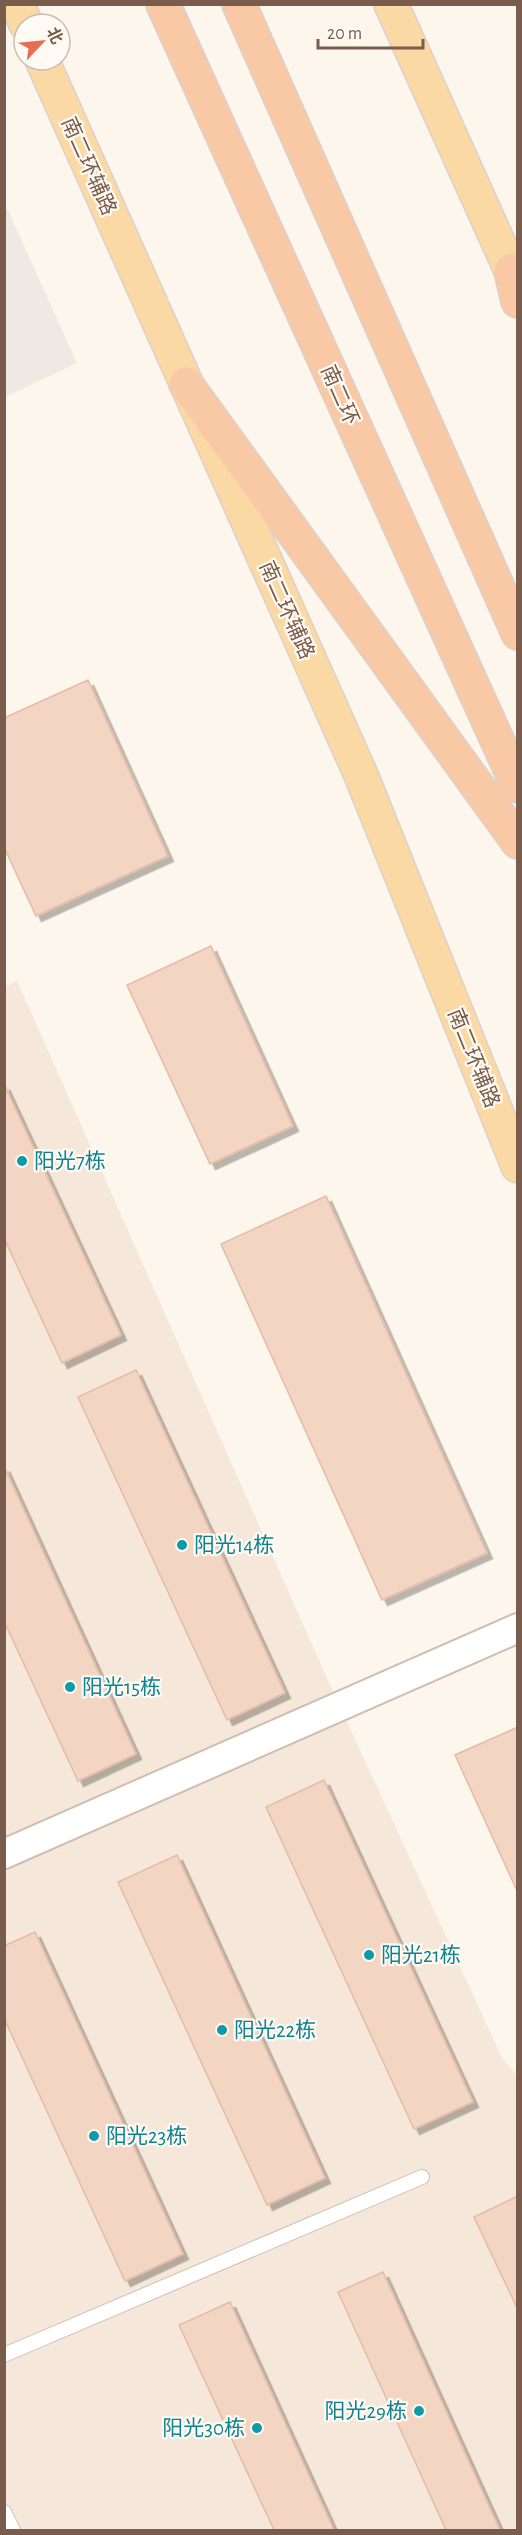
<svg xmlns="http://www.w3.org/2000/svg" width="522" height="2535" font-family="'Alegreya Sans','Noto Sans SC',sans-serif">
	<defs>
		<filter id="shadow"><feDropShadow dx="5.5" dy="5.5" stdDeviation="0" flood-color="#0004"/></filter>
	</defs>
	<rect width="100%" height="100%" fill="#fdf6ec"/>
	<path fill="#f5e8da" d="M17 981 326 1676 502 2058 517 2075 518 2530H5L4 987Z"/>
	<path fill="#efe9e4" d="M5 204 77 363 5 397H4Z"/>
	<path fill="#f3d5c3" stroke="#e6bba3" stroke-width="1.5" filter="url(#shadow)" d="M88 680 168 856 36 916 4 847V718Z
		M211 946 293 1126 210 1164 127 985Z
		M4 1084 121 1335 62 1363 4 1238Z
		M326 1196 487 1553 382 1600 221 1244Z
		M136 1370 285 1693 227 1720 78 1397Z
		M4 1466 136 1754 78 1781 4 1621Z
		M518 1727V1893L455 1755Z
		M324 1780 473 2102 414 2129 266 1807Z
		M177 1855 325 2178 267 2205 118 1882Z
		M35 1932 183 2254 125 2281 4 2018V1946Z
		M518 2196V2310L474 2217Z
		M383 2272 500 2530H446L338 2292Z
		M230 2302 334 2530H274L179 2325Z"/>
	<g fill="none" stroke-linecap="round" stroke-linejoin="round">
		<defs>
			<path id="service" d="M4 2355 422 2177
				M4 2512 13 2530"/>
			<path id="minor" d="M4 1854 518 1628"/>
			<path id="primary" d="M17 4 26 24
				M391 4 518 286
				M42 60 361 775 518 1166"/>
			<path id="trunk" d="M163 4 518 786
				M239 4 518 633
				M511 271 518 301
				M186 384 518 842"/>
		</defs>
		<use href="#service" stroke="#d1beb0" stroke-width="16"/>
		<use href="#minor" stroke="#d1beb0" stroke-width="32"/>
		<use href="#primary" stroke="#dad1cd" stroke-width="36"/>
		<use href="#trunk" stroke="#dad1cd" stroke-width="36"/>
		<use href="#service" stroke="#fff" stroke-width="14"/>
		<use href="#minor" stroke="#fff" stroke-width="28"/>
		<use href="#primary" stroke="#fbd9a5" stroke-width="33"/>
		<use href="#trunk" stroke="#f9c8a4" stroke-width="33"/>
	</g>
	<g fill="#0f9aa8" stroke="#fffaf3" stroke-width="2">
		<circle cx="22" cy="1161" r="6"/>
		<circle cx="182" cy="1545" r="6"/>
		<circle cx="70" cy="1687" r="6"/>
		<circle cx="369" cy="1955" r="6"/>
		<circle cx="222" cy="2030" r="6"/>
		<circle cx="94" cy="2136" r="6"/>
		<circle cx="419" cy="2411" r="6"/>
		<circle cx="257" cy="2428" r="6"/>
	</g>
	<g text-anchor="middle" stroke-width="4.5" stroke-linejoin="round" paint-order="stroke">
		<g font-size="21" fill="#7a5c4d" stroke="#fffaf3">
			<text transform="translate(89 166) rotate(66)" y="7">南二环辅路</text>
			<text transform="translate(340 395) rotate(66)" y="7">南二环</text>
			<text transform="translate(287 610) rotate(66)" y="7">南二环辅路</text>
			<text transform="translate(474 1058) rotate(68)" y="7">南二环辅路</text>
		</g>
		<g font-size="21" fill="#0d838f" stroke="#fffaf3" text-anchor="start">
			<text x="34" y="1168">阳光7栋</text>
			<text x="194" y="1552">阳光14栋</text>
			<text x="82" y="1694">阳光15栋</text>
			<text x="381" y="1962">阳光21栋</text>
			<text x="234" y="2037">阳光22栋</text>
			<text x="106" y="2143">阳光23栋</text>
			<text x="407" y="2418" text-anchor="end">阳光29栋</text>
			<text x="245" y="2435" text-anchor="end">阳光30栋</text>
		</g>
	</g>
	<rect width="522" height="2535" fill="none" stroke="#7a5c4d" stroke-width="12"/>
	<g transform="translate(42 42) rotate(64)"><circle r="28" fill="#fffaf3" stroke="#cabbb1" stroke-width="1.5"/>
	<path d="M0-4.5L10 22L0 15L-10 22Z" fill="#e76f51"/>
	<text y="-9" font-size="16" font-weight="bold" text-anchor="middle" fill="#7a5c4d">北</text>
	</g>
	<path d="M318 39v9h105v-9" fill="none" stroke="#7a5c4d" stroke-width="3"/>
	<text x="327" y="39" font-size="18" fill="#7a5c4d" stroke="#fffaf3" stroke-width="4.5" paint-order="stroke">20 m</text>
</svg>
